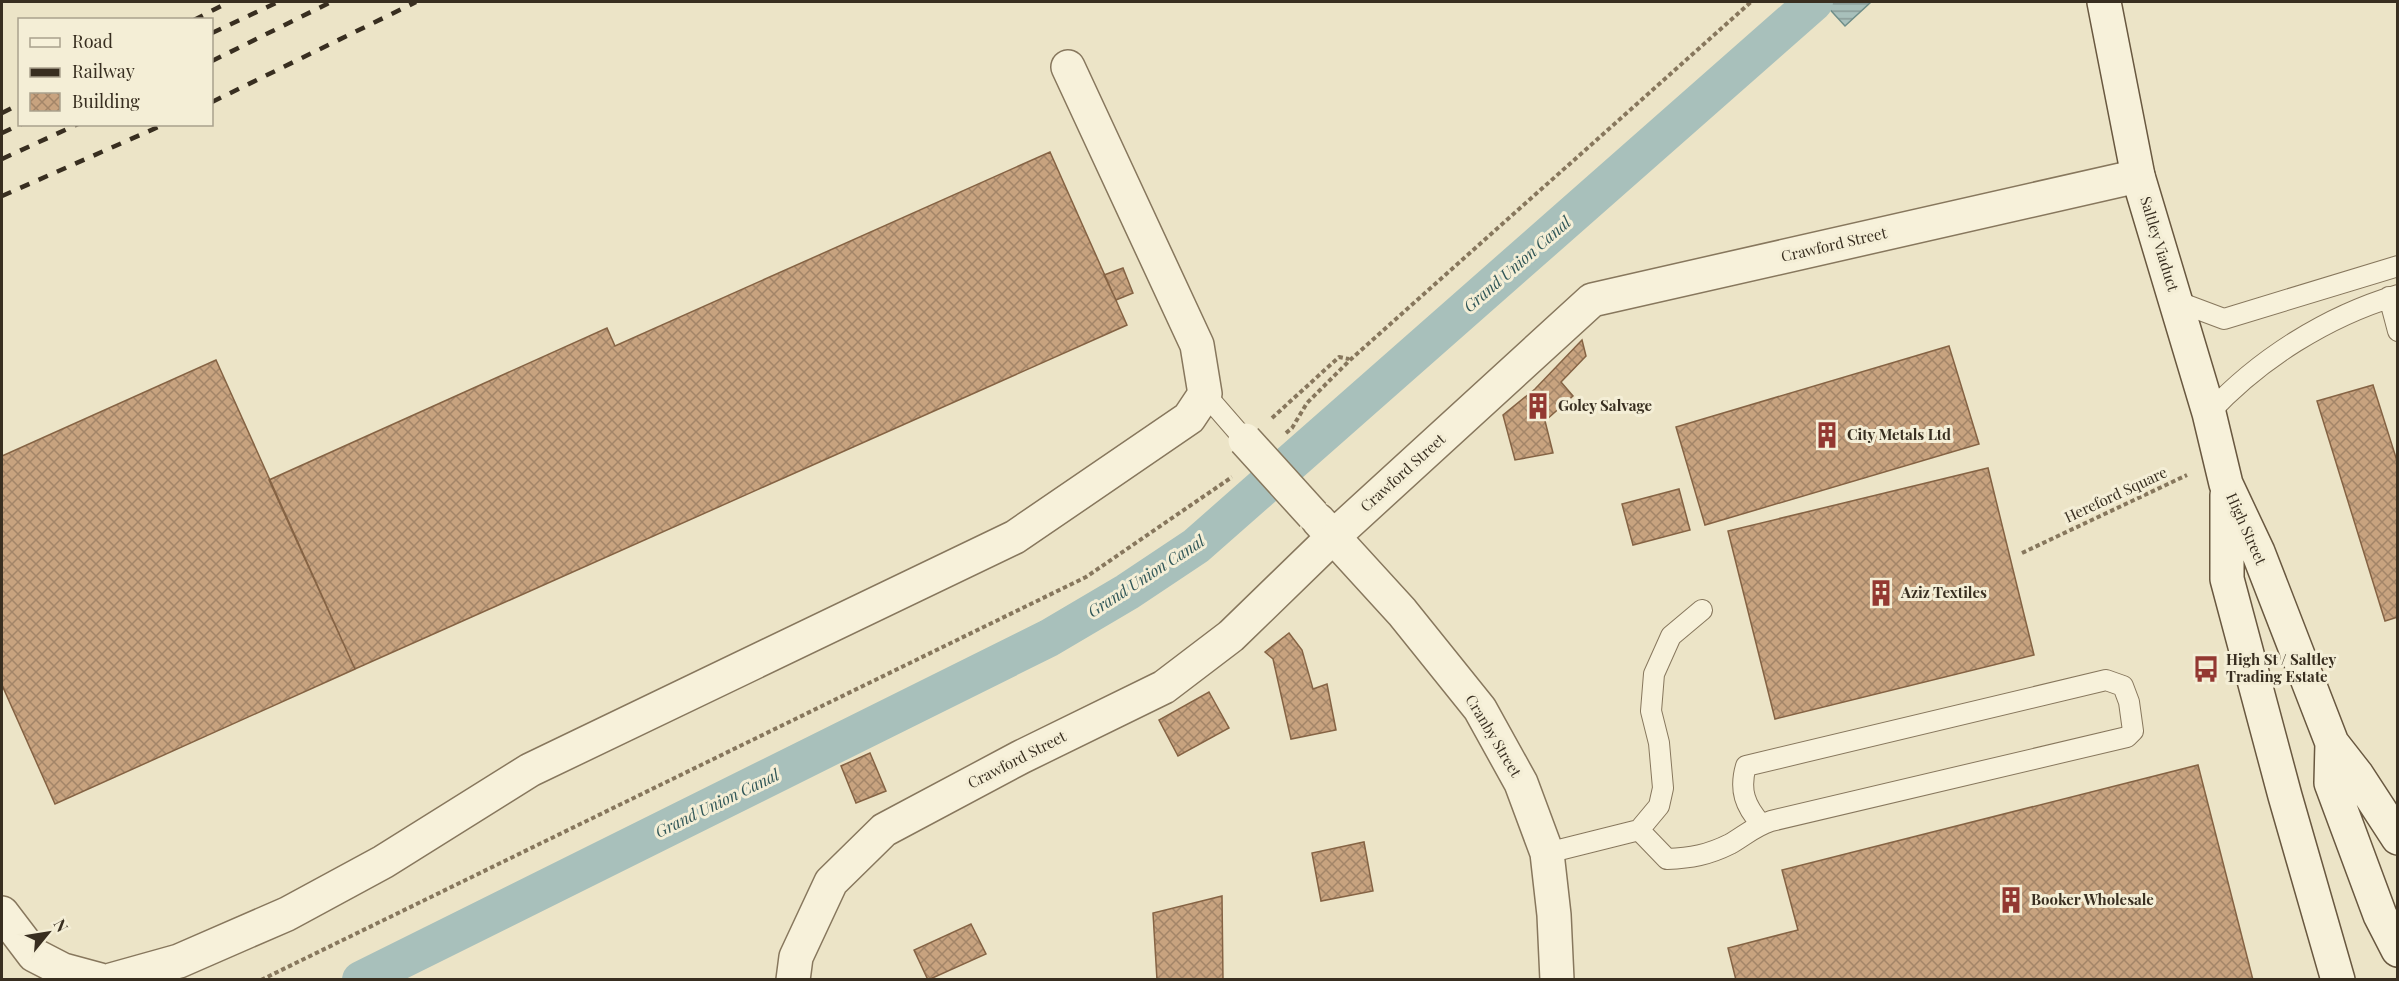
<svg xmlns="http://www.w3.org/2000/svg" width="2399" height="981" font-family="'Playfair Display',serif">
	<defs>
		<pattern id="water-rules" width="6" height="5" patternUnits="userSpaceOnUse" patternTransform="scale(1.5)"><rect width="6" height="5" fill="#a8c0bb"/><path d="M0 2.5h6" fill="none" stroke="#8a9c98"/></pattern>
		<pattern id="building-cross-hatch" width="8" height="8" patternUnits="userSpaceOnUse" patternTransform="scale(1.5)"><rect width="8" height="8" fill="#c8a37f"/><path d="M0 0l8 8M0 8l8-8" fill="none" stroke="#a38568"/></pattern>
	</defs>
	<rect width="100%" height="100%" fill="#ece4c7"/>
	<path fill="url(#water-rules)" stroke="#6f8e89" stroke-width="1.5" d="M1823 2H1871L1845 26Z"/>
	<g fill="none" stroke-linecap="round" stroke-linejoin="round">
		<path stroke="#a8c0bb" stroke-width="38" d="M361 980 1049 638 1127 592 1196 546 1814 2"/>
	</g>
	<path fill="url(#building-cross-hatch)" stroke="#856344" stroke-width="1.5" d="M1050 152 1127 325 355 669 269 480 607 328 615 346Z
		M1123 268 1133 293 1116 300 1104 275Z
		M1582 340 1586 356 1561 382 1573 396 1545 421 1553 453 1515 460 1503 415 1535 389Z
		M1949 346 1979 444 1705 525 1676 427Z
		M216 360 355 669 55 804 2 685V456Z
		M2373 385 2398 464V617L2385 621 2317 401Z
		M1988 468 2034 655 1775 719 1728 531Z
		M1679 489 1690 530 1633 545 1622 504Z
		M1289 633 1302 650 1313 689 1327 684 1336 730 1291 739 1273 659 1265 652Z
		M1209 692 1229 728 1178 756 1159 720Z
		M870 753 886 791 856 803 841 766Z
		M2198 765 2253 980H1736L1728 948 1798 930 1782 870Z
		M1364 842 1373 891 1321 901 1312 853Z
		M1222 896 1223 980H1157L1153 913Z
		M971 924 986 954 928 980 914 950Z"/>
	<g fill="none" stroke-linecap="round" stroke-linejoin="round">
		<defs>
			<path id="lane" d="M2389 297 2398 331
				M2176 301 2224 319 2398 266
				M1205 394 1245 440
				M2209 413C2259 359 2327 316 2398 295
				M1639 830 1667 859C1691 858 1708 855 1730 844 1744 836 1755 826 1771 821L2127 737 2133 731 2129 702 2123 686 2106 680 1746 766C1739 790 1745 806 1761 824
				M1547 853 1639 830 1659 806 1663 788 1659 743 1651 711 1654 674 1671 636 1702 610"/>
			<path id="street" d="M1318 520 1402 612 1480 709 1521 783 1547 853 1554 915 1557 980
				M2 913 34 955 63 970 100 980
				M111 980 179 961 287 914 383 862 530 770 1015 537 1189 418 1205 394 1197 345 1068 67
				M793 980 796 957 831 882 884 830 1021 757 1164 687 1231 636 1334 536 1592 300 2138 176"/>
			<path id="secondary" d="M2104 2 2138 176 2209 413 2226 484 2258 552 2332 743 2331 783 2380 915 2398 950
				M2227 495V579L2285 796 2338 980
				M2332 743 2357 775 2398 838"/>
		</defs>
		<use href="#lane" stroke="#87775d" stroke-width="22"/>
		<use href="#street" stroke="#87775d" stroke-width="36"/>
		<use href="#secondary" stroke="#695840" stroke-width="36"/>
		<path stroke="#87775d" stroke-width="4" stroke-dasharray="4.5 3" stroke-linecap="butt" d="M1272 418 1339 357 1349 359
			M1286 433 1292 428 1307 403 1350 360 1751 2
			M2022 553 2187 475
			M261 980 1086 577 1232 477"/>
		<use href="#lane" stroke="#f7f1da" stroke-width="20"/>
		<use href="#street" stroke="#f7f1da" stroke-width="33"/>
		<use href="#secondary" stroke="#f7f1da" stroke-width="33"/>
		<path stroke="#382e20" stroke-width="4.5" stroke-dasharray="10 10" stroke-linecap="butt" d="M194 20 229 2
			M212 33 278 2
			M212 61 331 2
			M212 102 416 2
			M2 113 20 104
			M2 133 21 124
			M2 159 78 124
			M2 196 165 124"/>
		<defs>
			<path id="street-bridge" d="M1245 440 1313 515"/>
		</defs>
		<use href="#street-bridge" stroke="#87775d" stroke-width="36" stroke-linecap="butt"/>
		<use href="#street-bridge" stroke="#f7f1da" stroke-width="33"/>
	</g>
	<defs>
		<symbol id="building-bare" viewBox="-9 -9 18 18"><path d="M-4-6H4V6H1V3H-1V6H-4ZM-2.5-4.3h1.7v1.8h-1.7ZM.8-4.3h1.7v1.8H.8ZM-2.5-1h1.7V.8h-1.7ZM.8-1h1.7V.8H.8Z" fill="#933831" stroke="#f4eed6" stroke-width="2.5" paint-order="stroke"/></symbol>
		<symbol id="bus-bare" viewBox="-9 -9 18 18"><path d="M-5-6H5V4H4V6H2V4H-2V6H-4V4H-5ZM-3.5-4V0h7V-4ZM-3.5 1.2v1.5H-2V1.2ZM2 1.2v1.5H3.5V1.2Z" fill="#933831" stroke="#f4eed6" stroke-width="2.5" paint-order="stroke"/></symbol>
	</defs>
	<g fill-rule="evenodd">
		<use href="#building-bare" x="1519" y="387" width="38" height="38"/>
		<use href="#building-bare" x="1808" y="416" width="38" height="38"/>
		<use href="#building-bare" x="1862" y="574" width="38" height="38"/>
		<use href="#bus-bare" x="2187" y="650" width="38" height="38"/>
		<use href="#building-bare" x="1992" y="881" width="38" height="38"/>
	</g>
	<g text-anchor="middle" stroke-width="6" stroke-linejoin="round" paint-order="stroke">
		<g font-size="15" fill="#382e20" stroke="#f4eed6">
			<text transform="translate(2159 244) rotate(73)" y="5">Saltley Viaduct</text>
			<text transform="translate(1834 245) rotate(-13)" y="5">Crawford Street</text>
			<text transform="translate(1403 473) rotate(-42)" y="5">Crawford Street</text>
			<text transform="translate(2116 495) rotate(-25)" y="5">Hereford Square</text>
			<text transform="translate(2246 529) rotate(66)" y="5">High Street</text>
			<text transform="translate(1493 736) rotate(59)" y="5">Cranby Street</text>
			<text transform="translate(1017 760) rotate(-27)" y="5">Crawford Street</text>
		</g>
		<g font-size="15" font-weight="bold" fill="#382e20" stroke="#f4eed6" text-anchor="start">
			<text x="1558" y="411">Goley Salvage</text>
			<text x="1847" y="440">City Metals Ltd</text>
			<text x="1901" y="598">Aziz Textiles</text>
			<text x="2226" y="665">High St / Saltley<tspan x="2226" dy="17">Trading Estate</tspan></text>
			<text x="2031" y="905">Booker Wholesale</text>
		</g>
		<g font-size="16" font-style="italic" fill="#305657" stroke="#f4eed6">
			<text transform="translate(1517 264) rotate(-41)" y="6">Grand Union Canal</text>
			<text transform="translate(1146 576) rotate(-33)" y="6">Grand Union Canal</text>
			<text transform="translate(717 803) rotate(-26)" y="6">Grand Union Canal</text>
		</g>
	</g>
	<rect width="2399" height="981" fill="none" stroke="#382e20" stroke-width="6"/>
	<rect x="18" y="18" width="195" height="108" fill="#f4eed6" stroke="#a9a18d" stroke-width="1.5"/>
	<rect x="30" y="38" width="30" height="9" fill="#f7f1da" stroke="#a9a18d" stroke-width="1.5"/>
	<text x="72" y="48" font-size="18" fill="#382e20">Road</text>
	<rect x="30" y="68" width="30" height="9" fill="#382e20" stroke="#a9a18d" stroke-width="1.5"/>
	<text x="72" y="78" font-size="18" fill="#382e20">Railway</text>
	<rect x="30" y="93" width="30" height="18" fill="url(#building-cross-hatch)" stroke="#a9a18d" stroke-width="1.5"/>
	<text x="72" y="108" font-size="18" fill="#382e20">Building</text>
	<g transform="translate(48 933) rotate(60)" stroke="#f4eed6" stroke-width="4.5" paint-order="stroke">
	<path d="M0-4.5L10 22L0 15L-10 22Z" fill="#382e20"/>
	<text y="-9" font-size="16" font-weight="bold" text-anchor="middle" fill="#382e20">N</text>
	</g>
</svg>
